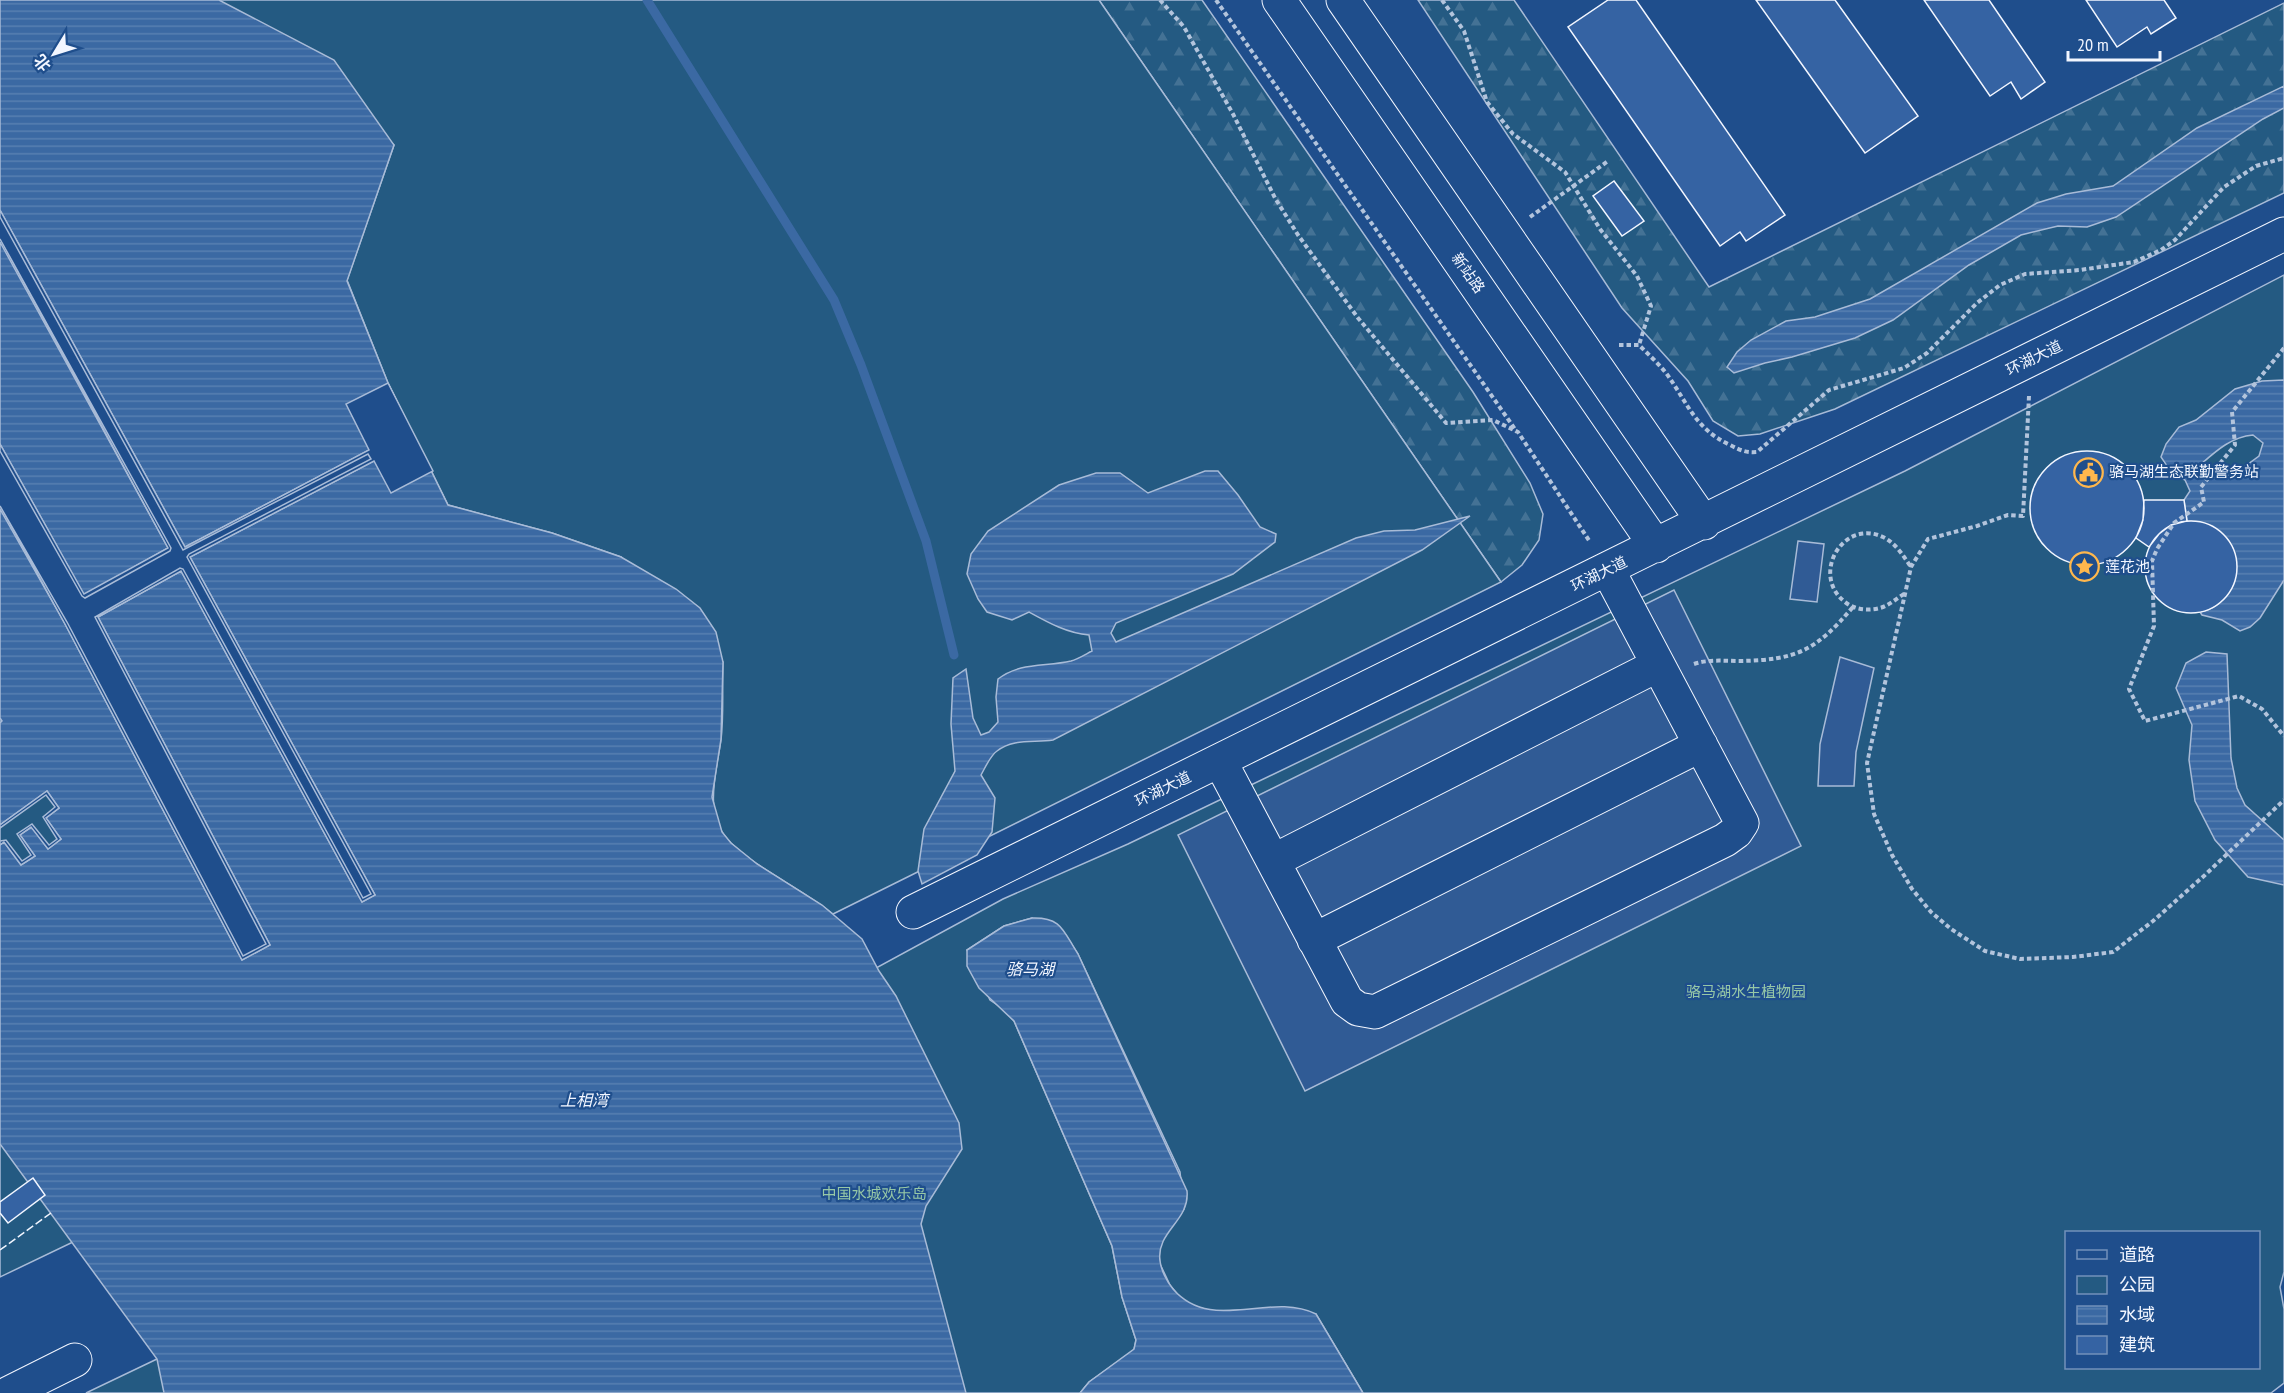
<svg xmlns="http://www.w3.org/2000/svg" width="2284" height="1393" font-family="'PT Sans Narrow','Noto Sans SC',sans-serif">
	<defs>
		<pattern id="forest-firs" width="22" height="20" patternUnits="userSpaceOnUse" patternTransform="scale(1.5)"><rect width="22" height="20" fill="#245a82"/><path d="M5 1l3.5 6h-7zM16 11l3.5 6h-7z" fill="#447295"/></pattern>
		<pattern id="water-rules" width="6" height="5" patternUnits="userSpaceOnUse" patternTransform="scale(1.5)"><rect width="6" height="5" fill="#3b69a3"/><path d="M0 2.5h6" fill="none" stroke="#587fb1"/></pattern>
	</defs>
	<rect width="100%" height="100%" fill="#1f4e8c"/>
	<path fill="url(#forest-firs)" stroke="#a8bbd7" stroke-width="1.5" d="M1099 0H1202L1473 392 1530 483 1543 514 1539 540 1522 565 1501 582Z
		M1418 0H1514L1709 287 2284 3V193L1835 409 1760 434 1738 436 1713 421 1688 381 1622 308Z"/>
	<path fill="#245a82" stroke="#a8bbd7" stroke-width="1.5" fill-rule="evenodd" d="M219 0H1099L1501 582 833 914C801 888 762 872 732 844 702 816 716 775 721 740 724 715 722 688 723 662L621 557 552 533 448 505 388 383 347 280 394 145Z
		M2284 275V1272L2280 1287 2284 1309V1383L2271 1393H1363L1316 1314 1243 1310 1211 1311 1188 1304 1182 1300 1170 1285 1160 1264 1159 1255 1160 1243 1184 1209 1180 1172 1078 954 1065 934 1032 918 1004 926 967 950 990 1000 1002 1008 1014 1021 1112 1246 1122 1297 1136 1340 1134 1350 1089 1382 1080 1393H86L157 1359 1003 899 1128 844 1905 471ZM2066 1232H2258V1368H2066Z
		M0 617 59 808 73 1242 0 1277Z"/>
	<path fill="#305b95" stroke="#a8bbd7" stroke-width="1.5" d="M1798 541 1824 544 1817 602 1790 599Z
		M1674 590 1801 846 1305 1091 1178 835Z
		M1840 657 1874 668 1856 752 1854 786H1818L1820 744Z"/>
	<path fill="url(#water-rules)" stroke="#a8bbd7" stroke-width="1.5" fill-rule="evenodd" d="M0 0H219L334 60 394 145 347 281 388 383 448 505 552 533 621 557 676 589 700 608 716 632 723 662 721 739 712 797 722 832 731 843 757 864 822 905 862 939 879 971 896 996 959 1123 962 1149 926 1206 921 1224 966 1393H164L157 1359 0 1144V845L4 842 21 865 35 856 20 835 32 827 48 849 61 839 46 818 59 808 47 791 0 825V723L2 721 0 718V509L65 624 242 960 270 945 98 617 181 571 362 902 375 895 190 557 374 461 369 450 185 547 0 210Z
		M2284 86V108L2263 119 2116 217 2087 227 2058 226 2021 235 1969 265 1893 320 1855 338 1792 357 1765 363 1734 373 1727 367 1737 352 1751 340 1786 321 1815 317 1870 299 2037 203 2066 194 2113 186 2197 128Z
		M0 242 168 548 84 595 0 444Z
		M2284 380V580L2260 618 2250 627 2240 631 2222 620 2202 615 2200 612C2240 605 2250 547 2214 528 2205 523 2197 522 2187 521L2184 500 2190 491 2185 480 2171 472 2161 457 2166 444 2179 427 2196 420 2235 389 2262 381ZM2253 435 2263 443 2259 456 2237 472 2223 478 2202 476 2200 465C2216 451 2231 437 2253 435Z
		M1205 471H1218L1238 495 1260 527 1276 534 1275 542 1233 574 1116 623 1111 633 1116 642 1356 538 1384 531 1415 530 1470 516 1422 550 1053 740C1034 743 1013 738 997 751 990 756 985 768 981 775L995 798 992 832 977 855 922 884 918 871 924 829 955 771 951 724 953 678 966 669 973 718 981 735 989 732 998 722 996 697 998 679C1020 662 1045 667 1071 661 1078 659 1086 654 1092 651L1089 635C1067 633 1049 623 1029 612L1012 620 987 612 978 599 967 574 971 554 988 531 1059 485 1096 473H1120L1148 493Z
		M2206 652 2227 654 2231 758 2237 788 2245 805 2284 840V885L2248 877 2215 840 2195 801 2189 760 2192 725 2176 688 2186 663Z
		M1032 918C1062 917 1063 931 1078 954L1187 1191C1190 1221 1156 1231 1160 1261 1161 1270 1167 1282 1173 1289 1212 1334 1269 1291 1316 1314L1363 1393H1080L1089 1382 1134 1349 1136 1340 1122 1297 1112 1246 1014 1021 979 988 967 966V950L1004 926Z"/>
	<path fill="#1f4e8c" stroke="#a8bbd7" stroke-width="1.5" d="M0 210 185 547 369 450 346 404 388 383 433 471 391 493 374 461 190 557 375 895 362 902 181 571 98 617 270 945 242 960 65 624 0 506 67 622 243 956 266 944 95 617 180 568 183 569 363 898 371 894 187 557 189 554 371 459 368 454 183 550 0 217Z
		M0 239 171 548 170 551 85 598 82 596 0 451V444L84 594 168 548Z
		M47 791 59 808 46 818 61 839 48 849 31 827 20 835 35 856 21 865 4 842 0 845V841L6 840 22 861 31 855 17 834 32 824 49 845 57 839 43 817 55 807 46 795 0 828V825Z"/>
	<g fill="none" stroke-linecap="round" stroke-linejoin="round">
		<path stroke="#3b69a3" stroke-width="9" d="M647 0 834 300 861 365 926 541 954 655"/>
	</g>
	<path fill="#3563a3" stroke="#f2f6ff" stroke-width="1.5" d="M1608 0H1636L1785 215 1746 241 1740 232 1720 246 1568 27Z
		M1756 0H1835L1918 116 1865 153Z
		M1924 0H1989L2045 82 2021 99 2011 82 1990 96Z
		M2086 0H2164L2176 18 2151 34 2147 27 2117 47Z
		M1614 181 1644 221 1622 236 1593 196Z
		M2030 508a57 57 0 1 1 114 0a57 57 0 1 1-114 0Z
		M2144 500H2184L2187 521 2171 525 2159 534 2149 547 2136 538 2143 520Z
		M2145 567a46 46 0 1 1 92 0a46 46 0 1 1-92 0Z
		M33 1178 45 1195 8 1223 0 1213V1202Z"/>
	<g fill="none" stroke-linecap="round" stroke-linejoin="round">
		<defs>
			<path id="minor" d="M1279 0 1656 546
				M1343 0 1704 523
				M1220 761 1347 1001 1358 1009 1375 1012 1725 840 1736 832 1742 823 1608 570
				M1273 861 1658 665
				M913 912 2284 234
				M1314 940 1701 745
				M9 1393 75 1360"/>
		</defs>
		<use href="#minor" stroke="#f2f6ff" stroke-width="35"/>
		<path stroke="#b3c4dc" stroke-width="4" stroke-dasharray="4.5 3" stroke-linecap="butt" d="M1160 0 1184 27 1233 114 1275 198 1298 235 1358 318 1446 423 1493 420 1518 432 1590 542
			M1216 0 1517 432
			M1442 0 1464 31 1487 102 1513 134 1565 172 1600 229 1637 276 1651 306 1639 345
			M1530 217 1608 161
			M1619 345H1639C1648 354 1658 363 1666 373 1688 403 1694 428 1730 445 1740 450 1746 453 1757 452L1829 390 1904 368 1927 353 1977 303 2000 285 2025 274 2080 270 2134 262 2161 250 2175 240 2224 187 2256 166 2284 158
			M2284 348 2232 412 2235 445 2201 487 2204 502 2174 523 2157 549 2152 561 2154 626 2129 689 2145 721 2239 696 2262 709 2284 736
			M2029 396 2023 516 2008 515 1977 526 1928 539 1911 567 1905 594 1867 763 1874 814 1892 855 1912 889 1931 912 1951 929 1985 951 2020 959 2073 957 2113 952 2153 921 2205 875 2284 800
			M1904 594C1896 599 1888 606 1880 608 1868 611 1855 610 1845 602 1810 575 1843 518 1883 537 1896 543 1904 557 1911 567
			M1694 664C1709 659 1724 661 1740 661 1798 660 1816 650 1853 607"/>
		<use href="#minor" stroke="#1f4e8c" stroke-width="33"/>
		<path stroke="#f2f6ff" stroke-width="1.5" stroke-dasharray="8 3" stroke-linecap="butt" d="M0 1250 51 1213"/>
	</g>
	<defs>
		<symbol id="civic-ring" viewBox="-11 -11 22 22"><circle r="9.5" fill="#1f4e8c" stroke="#ffb74d" stroke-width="1.5"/><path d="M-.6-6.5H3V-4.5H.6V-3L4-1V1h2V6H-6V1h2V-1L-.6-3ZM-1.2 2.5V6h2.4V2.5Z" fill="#ffb74d"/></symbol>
		<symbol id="sight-ring" viewBox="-11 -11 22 22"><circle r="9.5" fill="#1f4e8c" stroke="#ffb74d" stroke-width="1.5"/><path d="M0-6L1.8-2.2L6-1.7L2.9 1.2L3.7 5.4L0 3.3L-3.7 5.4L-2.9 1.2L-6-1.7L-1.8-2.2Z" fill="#ffb74d"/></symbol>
	</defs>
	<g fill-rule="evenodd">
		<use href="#civic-ring" x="2072" y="456" width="33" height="33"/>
		<use href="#sight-ring" x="2068" y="550" width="33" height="33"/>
	</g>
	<g text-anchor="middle" stroke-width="4.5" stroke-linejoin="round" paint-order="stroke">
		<g font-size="15" fill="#f2f6ff" stroke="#1f4e8c">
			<text transform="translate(1468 273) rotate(55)" y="5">新站路</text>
			<text transform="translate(2034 358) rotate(-26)" y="5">环湖大道</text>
			<text transform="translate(1599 574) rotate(-26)" y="5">环湖大道</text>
			<text transform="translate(1163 789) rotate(-26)" y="5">环湖大道</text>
		</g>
		<g font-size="15" fill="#f2f6ff" stroke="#1f4e8c" text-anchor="start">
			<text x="2109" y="477">骆马湖生态联勤警务站</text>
			<text x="2105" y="572">莲花池</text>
		</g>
		<g font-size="15" fill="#97c8a6" stroke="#1f4e8c">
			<text x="1746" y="997">骆马湖水生植物园</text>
			<text x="874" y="1199">中国水城欢乐岛</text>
		</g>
		<g font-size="16" font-style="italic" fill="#f2f6ff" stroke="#1f4e8c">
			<text x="1030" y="975">骆马湖</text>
			<text x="584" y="1106">上相湾</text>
		</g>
	</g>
	<rect x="2065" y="1231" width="195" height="138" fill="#1f4e8c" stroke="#7391ba" stroke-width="1.5"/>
	<rect x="2077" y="1250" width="30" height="9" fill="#1f4e8c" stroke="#7391ba" stroke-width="1.5"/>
	<text x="2119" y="1261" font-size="18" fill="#f2f6ff">道路</text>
	<rect x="2077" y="1276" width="30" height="18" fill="#245a82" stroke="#7391ba" stroke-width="1.5"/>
	<text x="2119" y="1291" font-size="18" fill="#f2f6ff">公园</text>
	<rect x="2077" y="1306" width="30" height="18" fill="url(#water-rules)" stroke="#7391ba" stroke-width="1.5"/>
	<text x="2119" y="1321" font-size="18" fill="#f2f6ff">水域</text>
	<rect x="2077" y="1336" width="30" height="18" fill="#3563a3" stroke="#7391ba" stroke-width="1.5"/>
	<text x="2119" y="1351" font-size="18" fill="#f2f6ff">建筑</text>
	<g transform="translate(54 54) rotate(232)" stroke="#1f4e8c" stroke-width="4.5" paint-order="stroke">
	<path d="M0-4.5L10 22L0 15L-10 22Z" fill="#f2f6ff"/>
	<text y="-9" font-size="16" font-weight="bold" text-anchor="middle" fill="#f2f6ff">北</text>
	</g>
	<path d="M2068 51v9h92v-9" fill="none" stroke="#f2f6ff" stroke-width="3"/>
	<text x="2077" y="51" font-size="18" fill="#f2f6ff" stroke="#1f4e8c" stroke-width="4.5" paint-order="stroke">20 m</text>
</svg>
